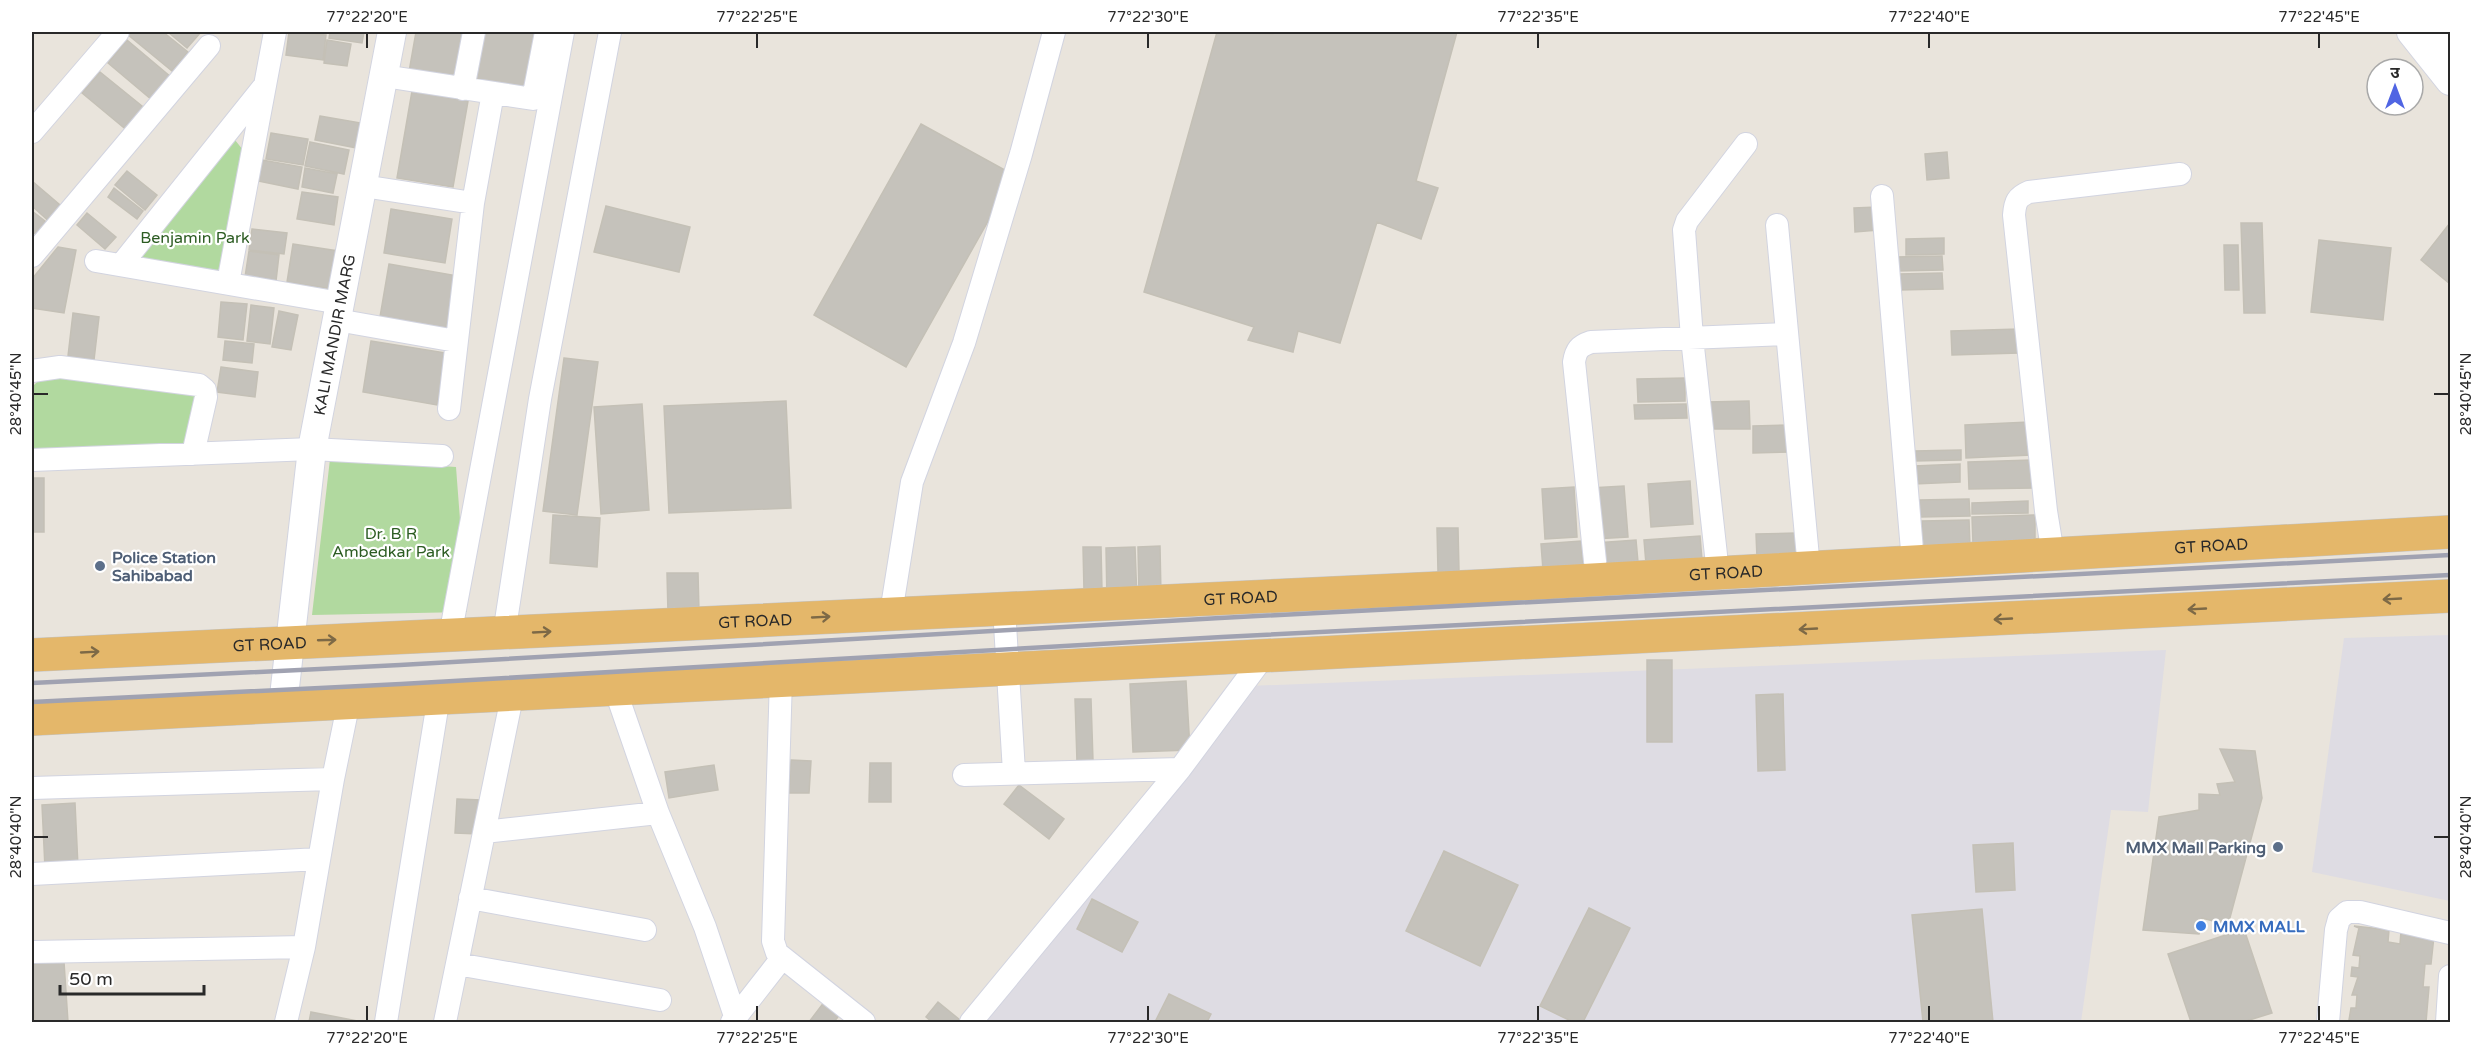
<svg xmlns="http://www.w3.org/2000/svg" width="2482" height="1054" font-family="'Varela Round','Noto Sans Devanagari',sans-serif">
	<rect width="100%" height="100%" fill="#e9e4dc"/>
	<path fill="#dedce3" d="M2450 635V901L2312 872 2344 638Z
		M2166 650 2148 812 2111 810 2081 1022H965L1248 686Z"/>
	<path fill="#b1d99f" d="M231 135 247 155 225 278 127 262Z
		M46 373 202 394 189 450 32 457V387Z
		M330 459 456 467 467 612 312 615Z"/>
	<path fill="#c5c2bb" stroke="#c4c0b6" stroke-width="1.5" d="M129 32H163L188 52 172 71 127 34Z
		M168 32H201L187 48Z
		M289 32 326 35 323 60 286 55Z
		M330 32H364L362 43 329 38Z
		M416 32H469L460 81 409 72Z
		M481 32H534L523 94 472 85Z
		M1217 32 1273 34 1274 32H1457L1416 181 1438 188 1421 239 1377 222 1340 343 1298 331 1293 352 1248 340 1254 327 1144 292Z
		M127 40 171 77 152 100 108 63Z
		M327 40 351 44 347 66 324 63Z
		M100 72 147 110 129 132 82 93Z
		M412 91 468 101 453 187 397 178Z
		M320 116 361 123 357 148 315 140Z
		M921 124 1014 175 906 367 814 315Z
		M271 133 308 139 303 165 266 159Z
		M310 142 349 150 344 174 305 166Z
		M1947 152 1949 178 1927 180 1925 154Z
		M262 160 302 167 298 189 258 181Z
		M305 168 337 174 333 193 302 187Z
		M127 171 157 195 145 210 115 185Z
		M32 181 66 210 53 225 32 206Z
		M114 188 143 211 137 219 108 197Z
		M302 192 338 197 334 225 297 219Z
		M606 206 690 227 679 272 594 252Z
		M1877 207 1878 230 1855 232 1854 208Z
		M391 209 452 219 445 263 384 253Z
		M32 211 50 225 40 238 32 231Z
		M87 213 116 237 105 249 77 225Z
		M2241 223H2262L2265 313H2244Z
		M2450 223V284L2421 260Z
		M252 229 287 233 284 254 249 250Z
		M1944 238V254L1906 255V239Z
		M2319 240 2391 248 2383 320 2311 312Z
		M293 244 338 251 332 289 287 282Z
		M2224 245H2238L2239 290H2225Z
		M58 247 76 250 64 313 32 308V279Z
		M249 251 279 255 276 281 245 277Z
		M1942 256 1943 270 1896 271V257Z
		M389 264 458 276 448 329 380 317Z
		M1942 273 1943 289 1899 290V274Z
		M221 302 247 304 243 340 218 337Z
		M251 305 274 308 270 344 247 341Z
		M279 311 298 315 291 350 272 347Z
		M73 313 99 317 94 360 68 356Z
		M2019 329V353L1952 355 1951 331Z
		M225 341 254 344 252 363 223 360Z
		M371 341 446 353 437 405 363 392Z
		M564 358 598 362 577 515 543 511Z
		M221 367 258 372 255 397 217 392Z
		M1685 378V401L1638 402 1637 379Z
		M786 401 791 508 669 513 664 406Z
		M1749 401 1750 429H1708L1707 402Z
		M642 404 649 510 601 514 594 407Z
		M1686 404 1687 418 1635 419 1634 405Z
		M2029 422 2031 455 1966 458 1965 425Z
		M1790 425 1791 452 1753 453V426Z
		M1961 450V460L1914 461V451Z
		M2032 460 2033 488 1969 489 1968 462Z
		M1960 464V482L1914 484V466Z
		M32 478H44V532H32Z
		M1690 481 1693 524 1651 527 1648 484Z
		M1624 486 1628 537 1594 539 1590 488Z
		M1574 487 1577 537 1545 539 1542 489Z
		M1969 499 1970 516 1920 517 1919 500Z
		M2028 501V513L1972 514V503Z
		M553 515 600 518 597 567 550 563Z
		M2035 515V542L1973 544 1972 517Z
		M1969 520 1970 547 1922 548V521Z
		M1437 528H1458L1459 571 1438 572Z
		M1796 533V557L1757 558 1756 534Z
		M1700 536 1702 560 1646 564 1644 540Z
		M1636 540 1638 562 1597 565 1595 543Z
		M1581 541 1583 567 1543 570 1541 544Z
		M1160 546 1161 595H1139L1138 547Z
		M1083 547H1101L1102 591H1084Z
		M1135 547 1137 600 1107 601 1106 548Z
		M667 573H698L699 612 668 613Z
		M1647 660H1672V742H1647Z
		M1186 681 1190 750 1133 752 1130 684Z
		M1783 694 1785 770 1758 771 1756 695Z
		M1075 699H1091L1093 761 1077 762Z
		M2220 749 2255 751 2262 798 2228 925 2202 918 2199 934 2143 930 2159 817 2199 810V794L2220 795 2217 784 2235 782Z
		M791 760 811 761 809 793H789Z
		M870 763H891V802H869Z
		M714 765 718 790 669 798 665 772Z
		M1019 785 1064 819 1049 839 1004 804Z
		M457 799 481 800 479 834 455 833Z
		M75 803 78 867 45 868 42 805Z
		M2013 843 2015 890 1976 892 1973 845Z
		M1444 851 1518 885 1480 966 1406 931Z
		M1092 899 1138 922 1122 952 1077 929Z
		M1589 908 1630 928 1583 1022H1573L1540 1006Z
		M1982 909 1993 1022H1923L1912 915Z
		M2354 926 2389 930 2388 942 2400 944 2401 931 2434 936 2431 964H2425L2423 987H2429L2426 1022H2355L2349 1020 2351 1008H2356L2357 995H2352L2358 977 2351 976 2352 967 2359 968 2360 956 2353 955 2359 928Z
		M2244 929 2272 1013 2243 1022H2191L2168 954Z
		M64 962 68 1022H35L32 964Z
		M1169 994 1211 1014 1207 1022H1155Z
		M828 997 844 1009 834 1022H809Z
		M938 1002 960 1020 958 1022H932L926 1017Z
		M311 1012 358 1021V1022H309Z"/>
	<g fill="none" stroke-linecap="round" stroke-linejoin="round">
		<defs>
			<path id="minor" d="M384 76 533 99 546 32
				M463 89 474 32
				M32 132 118 32
				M363 186 473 203
				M1882 196 1913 562
				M1777 225 1809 568
				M32 256 209 46
				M96 261 340 303
				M121 265 265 85
				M228 283 275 32
				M337 320 456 341
				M32 371 60 367 199 385 205 390 206 397 193 454
				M449 409 473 203 493 93
				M32 460 312 449 442 456
				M2053 554 2046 511 2014 215C2015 202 2017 197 2029 192L2180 174
				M1718 573 1692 338 1684 230 1687 221 1746 144
				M1597 580 1574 362C1576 350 1579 346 1591 342L1787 334
				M1004 608 1014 772
				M891 613 912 482 964 343 1021 154 1054 32
				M504 634 540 399 610 32
				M450 636 563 32
				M781 678 773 941 777 953 864 1022
				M614 686 658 813 705 927 736 1019
				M964 775 1180 769
				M333 779 349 701
				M32 788 333 779 304 947 286 1022
				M484 832 658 813
				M32 874 319 859
				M470 898 645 930
				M32 952 304 947
				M457 964 660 1000
				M386 1022 439 696
				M445 1022 513 692
				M732 1022 782 958
				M971 1022 1180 769 1264 656
				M2328 1022 2336 930 2339 919 2347 912H2360L2450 933
				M2447 1022 2450 976"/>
			<g id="tertiary">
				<path d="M2411 32 2450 81"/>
				<path d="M2438 32 2450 48"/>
				<path id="s1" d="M283 705 312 449 392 32"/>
			</g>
			<g id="trunk">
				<path id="s2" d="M32 655 1483 586 2450 532"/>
				<path d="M32 719C838 674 1644 638 2450 596"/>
			</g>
		</defs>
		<use href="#minor" stroke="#d2d4e0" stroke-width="24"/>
		<use href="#tertiary" stroke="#d2d4e0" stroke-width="30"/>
		<use href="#trunk" stroke="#c3c3c3" stroke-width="34"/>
		<use href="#minor" stroke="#fff" stroke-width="22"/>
		<use href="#tertiary" stroke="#fff" stroke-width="28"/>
		<use href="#trunk" stroke="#e4b76a" stroke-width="33"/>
		<path stroke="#a0a2b1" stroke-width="4.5" d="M32 683 400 665 1220 618 2450 555
			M32 702 401 684 1222 637 2450 575"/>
	</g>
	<defs><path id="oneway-shaft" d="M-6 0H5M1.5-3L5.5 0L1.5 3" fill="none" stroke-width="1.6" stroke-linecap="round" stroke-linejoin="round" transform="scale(1.5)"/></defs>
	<g stroke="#7d6946">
		<use href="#oneway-shaft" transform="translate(2392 599) rotate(177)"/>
		<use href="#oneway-shaft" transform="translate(2197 609) rotate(177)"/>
		<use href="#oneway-shaft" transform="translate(821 617) rotate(-3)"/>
		<use href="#oneway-shaft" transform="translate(2003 619) rotate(177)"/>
		<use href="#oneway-shaft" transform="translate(1808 629) rotate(177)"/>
		<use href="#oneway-shaft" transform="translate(542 632) rotate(-3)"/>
		<use href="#oneway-shaft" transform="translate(327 640) rotate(-2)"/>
		<use href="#oneway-shaft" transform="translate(90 652) rotate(-3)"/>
	</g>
	<path fill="none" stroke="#292929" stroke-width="2" d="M367 33V48M757 33V48M1148 33V48M1538 33V48M1929 33V48M2319 33V48M33 394H48M2434 394H2449M33 837H48M2434 837H2449M367 1006V1021M757 1006V1021M1148 1006V1021M1538 1006V1021M1929 1006V1021M2319 1006V1021"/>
	<g fill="#5c6f8a" stroke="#fff" stroke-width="2">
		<circle cx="100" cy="566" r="6"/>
		<circle cx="2278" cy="847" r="6"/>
	</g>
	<circle fill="#3f7fe0" stroke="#fff" stroke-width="2" cx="2201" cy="926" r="6"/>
	<g text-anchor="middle" stroke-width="4.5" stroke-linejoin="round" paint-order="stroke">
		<g font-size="16" fill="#2c5c22" stroke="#fff">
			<text x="195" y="243">Benjamin Park</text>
			<text x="391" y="539">Dr. B R<tspan x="391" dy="18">Ambedkar Park</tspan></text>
		</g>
		<g font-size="16" fill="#292929" stroke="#fff">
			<text dy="6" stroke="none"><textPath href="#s1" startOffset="374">KALI MANDIR MARG</textPath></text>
			<text dy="6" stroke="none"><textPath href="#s2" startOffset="2182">GT ROAD</textPath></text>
			<text dy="6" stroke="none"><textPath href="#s2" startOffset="1696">GT ROAD</textPath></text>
			<text dy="6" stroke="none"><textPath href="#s2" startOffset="1210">GT ROAD</textPath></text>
			<text dy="6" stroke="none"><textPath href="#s2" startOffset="724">GT ROAD</textPath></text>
			<text dy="6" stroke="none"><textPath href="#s2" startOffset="238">GT ROAD</textPath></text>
		</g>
		<g font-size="16" font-weight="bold" fill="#4e5e75" stroke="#fff" text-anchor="start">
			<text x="112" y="563">Police Station<tspan x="112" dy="18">Sahibabad</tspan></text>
			<text x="2266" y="853" text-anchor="end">MMX Mall Parking</text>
		</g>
		<g font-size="16" font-weight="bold" fill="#366cbe" stroke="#fff" text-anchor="start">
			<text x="2213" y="932">MMX MALL</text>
		</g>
	</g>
	<rect width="2482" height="1054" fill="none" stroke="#ffffff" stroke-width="66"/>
	<g transform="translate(2395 87)"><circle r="28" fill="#ffffff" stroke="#a9a9a9" stroke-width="1.5"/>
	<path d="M0-4.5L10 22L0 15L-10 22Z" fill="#5065e3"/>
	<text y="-9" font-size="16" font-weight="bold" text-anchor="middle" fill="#292929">उ</text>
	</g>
	<path d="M60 985v9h144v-9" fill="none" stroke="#292929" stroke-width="3"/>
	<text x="69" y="985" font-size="18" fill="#292929" stroke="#ffffff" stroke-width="4.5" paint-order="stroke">50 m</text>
	<rect x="33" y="33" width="2416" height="988" fill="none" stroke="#292929" stroke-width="2"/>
	<g font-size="15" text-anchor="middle" fill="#292929">
		<text x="367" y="22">77°22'20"E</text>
		<text x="757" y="22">77°22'25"E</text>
		<text x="1148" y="22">77°22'30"E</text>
		<text x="1538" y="22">77°22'35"E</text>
		<text x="1929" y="22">77°22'40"E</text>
		<text x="2319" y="22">77°22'45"E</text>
		<text transform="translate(16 394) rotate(-90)" y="5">28°40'45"N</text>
		<text transform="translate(2466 394) rotate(-90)" y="5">28°40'45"N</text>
		<text transform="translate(16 837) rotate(-90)" y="5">28°40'40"N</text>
		<text transform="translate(2466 837) rotate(-90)" y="5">28°40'40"N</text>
		<text x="367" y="1043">77°22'20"E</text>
		<text x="757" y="1043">77°22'25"E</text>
		<text x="1148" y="1043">77°22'30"E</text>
		<text x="1538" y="1043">77°22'35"E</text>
		<text x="1929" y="1043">77°22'40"E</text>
		<text x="2319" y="1043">77°22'45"E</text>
	</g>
</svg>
